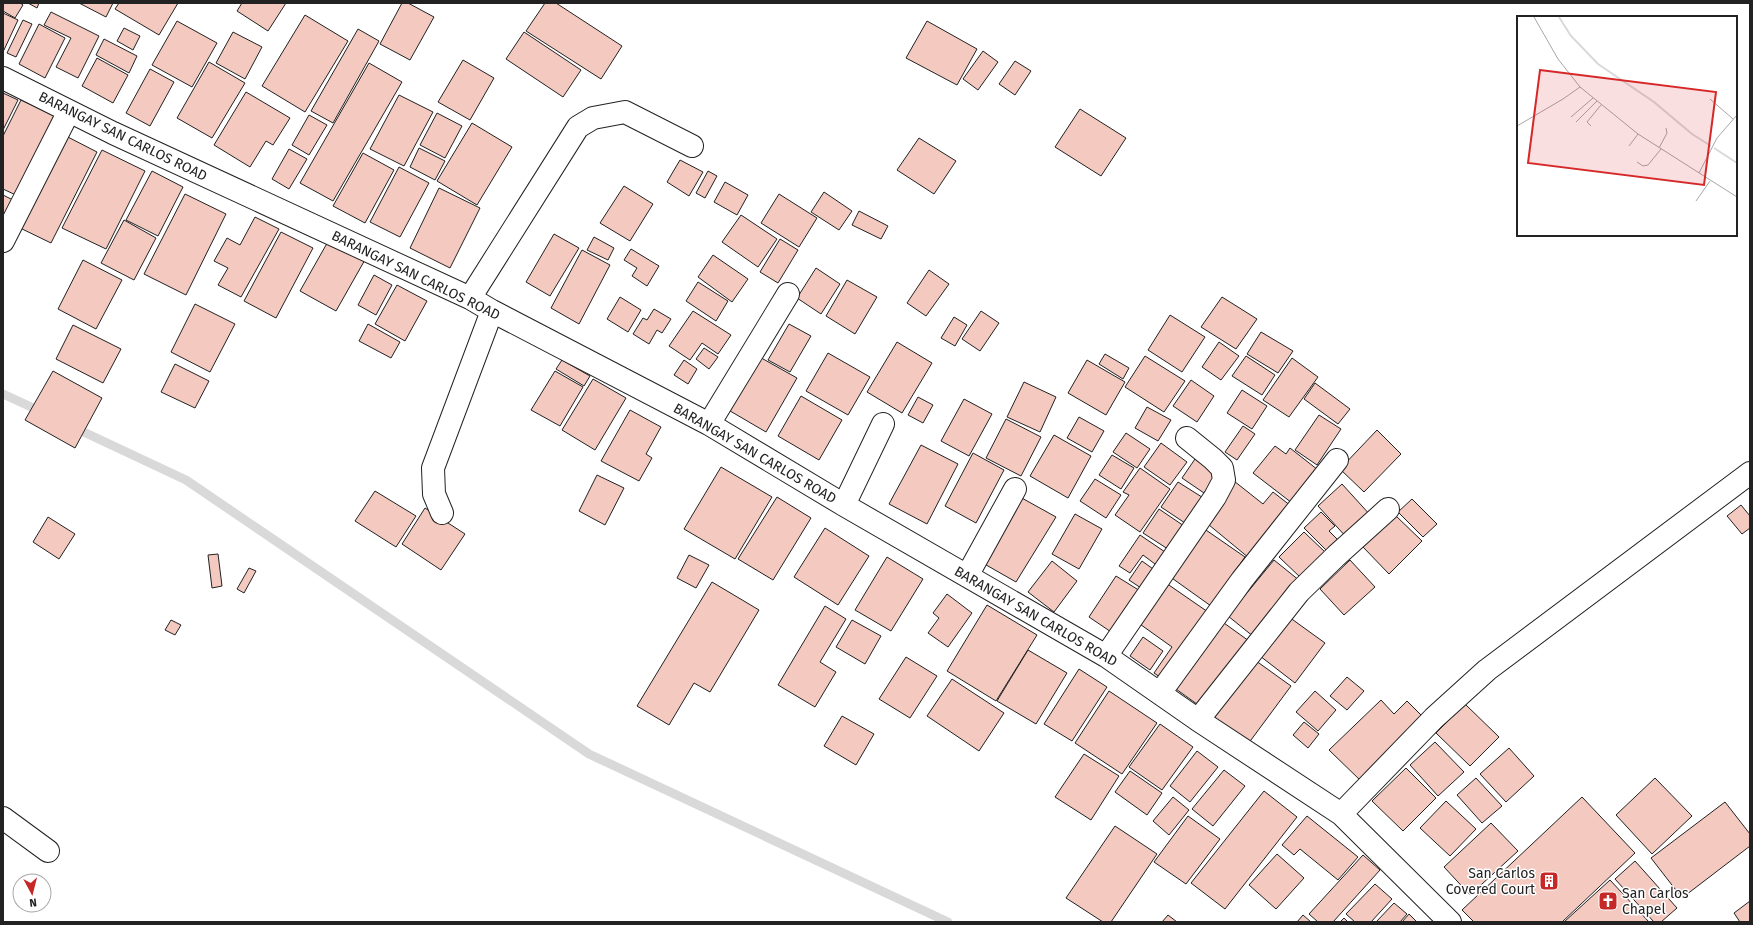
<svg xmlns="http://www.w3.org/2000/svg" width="1753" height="925" font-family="'Fira Sans',sans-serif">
	<rect width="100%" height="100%" fill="#fff"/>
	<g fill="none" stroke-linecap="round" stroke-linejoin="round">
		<path stroke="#d9d9d9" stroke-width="9" d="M3 394 42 412
			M73 427 186 480 589 754 948 922"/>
	</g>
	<path fill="#f3c9c0" stroke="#222" d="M3 3H20L23 5 15 18 3 11Z
		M28 3H39L37 8Z
		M79 3H113L106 17Z
		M119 3H178L159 35 115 9Z
		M242 3H286L268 31 237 11Z
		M402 3H408L434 17 410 60 380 44Z
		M545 3H556L622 46 601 79 526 31Z
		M51 12 99 36 78 78 56 67 71 38 44 25Z
		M3 13 18 20 3 52Z
		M305 15 348 41 305 112 262 86Z
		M23 20 32 24 16 57 7 53Z
		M177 21 217 43 192 87 152 65Z
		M927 21 977 49 957 85 906 58Z
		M39 24 65 38 45 78 19 64Z
		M124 28 140 36 133 50 117 41Z
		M358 29 379 41 333 123 311 111Z
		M233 32 262 47 245 79 216 63Z
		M524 32 581 70 563 97 506 59Z
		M104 39 137 56 129 73 96 55Z
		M983 51 998 62 978 90 963 79Z
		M97 58 128 75 113 103 82 86Z
		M463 60 494 78 470 120 438 102Z
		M1015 61 1031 71 1015 95 999 84Z
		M209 62 245 83 212 138 177 118Z
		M369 63 402 82 333 201 300 183Z
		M150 69 174 82 150 126 126 113Z
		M246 92 290 118 273 145 266 141 250 167 214 145Z
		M3 93 18 100 3 130Z
		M399 95 433 112 404 166 370 149Z
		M21 100 57 117 18 196 3 189V136Z
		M1080 109 1126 138 1101 176 1055 147Z
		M437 113 462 126 445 158 420 145Z
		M309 115 327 125 309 155 292 145Z
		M472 123 512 147 477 205 437 181Z
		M62 134 97 152 51 243 16 226Z
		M919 138 956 161 934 194 897 170Z
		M419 148 445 161 435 180 410 167Z
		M289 149 307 159 289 189 272 179Z
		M102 150 145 171 106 249 62 228Z
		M363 153 394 170 365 223 333 206Z
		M680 160 703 172 689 196 667 182Z
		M399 167 429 183 400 237 370 222Z
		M152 171 183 187 158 236 126 220Z
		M708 171 717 176 705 198 696 193Z
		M725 182 748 195 737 215 714 202Z
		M624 186 653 204 630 241 600 223Z
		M439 188 480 208 450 268 410 248Z
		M824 192 852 211 839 230 811 212Z
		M185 194 226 214 186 295 144 274Z
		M779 194 817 218 799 247 761 223Z
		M3 195 13 200 3 219Z
		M859 211 888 226 881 239 852 225Z
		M741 215 777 239 758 267 722 242Z
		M255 217 279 229 241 297 218 285 228 268 214 261 227 238 240 245Z
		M124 220 156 238 134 280 101 263Z
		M281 232 313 248 276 318 244 301Z
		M554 234 579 248 550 296 526 282Z
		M594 237 614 248 608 260 587 250Z
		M330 238 366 258 336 311 300 291Z
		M780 239 798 250 778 283 760 272Z
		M631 249 659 266 647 286 632 276 637 268 624 260Z
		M582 250 610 265 579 324 551 308Z
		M713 255 748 279 732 302 698 277Z
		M83 260 122 280 96 329 58 309Z
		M816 268 840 284 821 314 797 298Z
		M929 270 949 284 926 316 907 303Z
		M374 275 392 285 376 315 358 305Z
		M847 280 877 297 855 334 826 316Z
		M698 282 728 301 716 321 686 301Z
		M397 285 427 301 405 341 375 324Z
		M620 297 641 310 628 332 607 319Z
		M1222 297 1257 319 1236 349 1201 327Z
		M195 304 235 324 210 372 171 352Z
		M654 309 671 319 662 333 657 330 649 344 633 334 643 318 647 320Z
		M693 311 731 335 718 354 702 343 690 360 669 346Z
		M981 311 999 323 980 351 962 339Z
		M1170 315 1205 337 1182 372 1148 350Z
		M954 317 967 325 955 346 941 338Z
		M368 324 400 342 391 358 359 341Z
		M789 324 811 336 790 372 768 360Z
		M73 325 121 349 103 383 56 359Z
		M1261 332 1293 351 1278 373 1247 354Z
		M897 342 932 363 902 413 867 392Z
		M1219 342 1239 356 1221 380 1202 367Z
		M704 348 718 357 709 369 696 359Z
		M828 353 870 377 848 415 806 391Z
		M1105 354 1129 368 1123 379 1099 364Z
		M756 355 797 378 766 432 725 408Z
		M1145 356 1185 381 1164 412 1125 387Z
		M1246 356 1275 375 1262 395 1232 376Z
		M1292 358 1318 377 1289 417 1263 400Z
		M562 360 590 376 584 386 556 369Z
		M684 360 697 369 688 384 674 375Z
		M1087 360 1125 382 1106 415 1068 393Z
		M175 364 209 381 195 408 161 392Z
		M53 371 102 398 75 448 25 420Z
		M555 371 583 387 560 426 531 410Z
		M593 379 626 398 595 450 562 430Z
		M1191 380 1214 396 1197 422 1173 406Z
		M1024 382 1056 397 1040 432 1007 417Z
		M1315 383 1350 409 1338 424 1304 399Z
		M1242 390 1267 406 1252 429 1227 413Z
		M801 396 842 420 819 460 778 436Z
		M918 397 933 405 923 423 908 415Z
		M964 399 992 414 969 456 941 441Z
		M1147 407 1171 420 1158 441 1135 428Z
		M630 410 661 427 646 454 652 458 639 481 601 461Z
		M1319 415 1341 429 1317 465 1295 450Z
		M1079 417 1104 431 1092 452 1067 438Z
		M1006 419 1041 437 1021 476 986 458Z
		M1243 426 1255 434 1237 460 1225 452Z
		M1377 430 1401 454 1364 492 1340 469Z
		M1126 433 1150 449 1137 468 1113 452Z
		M1054 435 1091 456 1068 498 1030 476Z
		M1161 443 1187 462 1170 485 1144 467Z
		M921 445 958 464 927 524 889 504Z
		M1275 446 1286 454 1290 448 1318 470 1292 503 1253 473Z
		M973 453 1004 470 976 523 945 506Z
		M1112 455 1134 468 1121 489 1099 475Z
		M1195 459 1217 474 1204 493 1182 478Z
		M721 467 772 497 735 559 684 529Z
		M1140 468 1170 489 1140 532 1115 515 1129 495 1123 492Z
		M597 475 624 488 605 525 579 511Z
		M1095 479 1121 495 1106 518 1080 501Z
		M1234 481 1263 504 1273 492 1291 506 1249 558 1203 520Z
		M1178 482 1205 499 1188 525 1161 507Z
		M1342 484 1372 517 1348 539 1318 506Z
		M375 491 416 516 396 547 355 521Z
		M777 497 811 518 773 580 738 559Z
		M1020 497 1056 517 1016 582 981 562Z
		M1412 499 1437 524 1423 537 1398 512Z
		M1741 505 1750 516V528L1742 534 1727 516Z
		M425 508 465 534 441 570 402 544Z
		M1159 509 1187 528 1171 551 1143 533Z
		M1321 512 1335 526 1329 531 1341 543 1330 554 1304 528Z
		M1075 514 1102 529 1079 569 1052 554Z
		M1395 515 1422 541 1389 574 1363 547Z
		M48 517 75 534 59 559 33 542Z
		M825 528 869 556 838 605 794 577Z
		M1203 528 1245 557 1211 606 1169 576Z
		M1304 532 1325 552 1301 578 1279 557Z
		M1140 535 1168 554 1159 567 1143 555 1130 573 1119 566Z
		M218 554 222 586 212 588 208 555Z
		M689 555 709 565 696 588 677 578Z
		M887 557 923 579 891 631 855 610Z
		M1274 560 1300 581 1254 637 1228 616Z
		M1350 560 1375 587 1344 615 1320 589Z
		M1052 561 1077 581 1054 612 1028 592Z
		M1142 561 1153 569 1141 588 1129 580Z
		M249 568 256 571 244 593 237 589Z
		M1116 576 1145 594 1117 636 1089 617Z
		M712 582 759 610 710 692 694 683 669 725 637 706Z
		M1166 583 1208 612 1166 681 1154 673 1172 647 1137 622Z
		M947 594 972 613 948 647 928 633 939 618 933 613Z
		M987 605 1037 635 996 701 947 671Z
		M825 606 846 619 820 662 836 672 815 707 778 685Z
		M1289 617 1325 643 1295 683 1260 656Z
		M1217 618 1249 641 1201 707 1169 684Z
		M171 620 181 625 175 635 165 630Z
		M852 620 881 636 865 664 836 647Z
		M1143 637 1163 651 1150 670 1130 656Z
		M1028 650 1067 673 1036 724 997 701Z
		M906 657 937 676 910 718 879 699Z
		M1252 658 1291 686 1248 744 1210 716Z
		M1079 669 1107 687 1072 741 1044 724Z
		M1347 677 1364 691 1347 710 1330 696Z
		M952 679 1004 713 979 751 927 716Z
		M1109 691 1157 723 1122 774 1075 743Z
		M1315 691 1336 710 1318 731 1296 712Z
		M1381 700 1394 714 1407 701 1425 719 1361 781 1329 750Z
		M1465 704 1499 737 1470 766 1436 733Z
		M842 716 874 734 856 765 824 746Z
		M1304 722 1319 734 1308 748 1293 735Z
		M1160 724 1193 747 1162 790 1129 767Z
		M1435 742 1464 772 1438 796 1410 765Z
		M1509 748 1534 776 1506 802 1480 774Z
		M1197 751 1218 767 1190 802 1170 786Z
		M1084 754 1119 776 1091 820 1055 797Z
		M1406 768 1436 798 1403 831 1372 801Z
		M1224 770 1245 786 1213 826 1192 809Z
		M1130 771 1162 793 1147 815 1115 792Z
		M1476 778 1502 806 1482 823 1457 795Z
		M1655 778 1692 816 1652 854 1616 815Z
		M1264 791 1297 817 1225 909 1191 883Z
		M1173 797 1189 810 1169 835 1153 821Z
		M1582 797 1635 853 1562 922H1474L1462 910Z
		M1446 801 1476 829 1450 856 1420 828Z
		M1725 802 1750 834V846L1682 898 1651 858Z
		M1188 816 1220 839 1186 884 1154 862Z
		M1307 816 1358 857 1338 880 1300 849 1294 855 1282 845Z
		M1491 823 1518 851 1470 895 1444 867Z
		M1115 826 1157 854 1111 922H1103L1066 898Z
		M1277 854 1304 878 1276 909 1249 885Z
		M1363 855 1380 870 1333 922H1318L1309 914Z
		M1635 861 1677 908 1661 922H1654L1615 879Z
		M1610 880 1649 922H1564Z
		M1375 884 1392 899 1371 922H1355L1346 914Z
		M1750 901V922H1740L1734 913Z
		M1394 903 1407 914 1400 922H1376Z
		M1409 914 1417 922H1402Z
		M1168 915 1177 922H1162Z
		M1303 915 1311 922H1297Z
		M1344 918 1348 922H1340Z"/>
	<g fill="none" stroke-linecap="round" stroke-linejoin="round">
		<defs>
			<path id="minor" d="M3 78 113 133 470 298 492 311 709 424 844 505 1106 656 1198 720 1341 814 1450 922
				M3 241 69 111
				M470 298 578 127 593 118 625 112 692 146
				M709 424 788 294
				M844 505 883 424
				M442 513 434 494 433 468 492 311
				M967 576 1015 489
				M1106 656 1215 497 1224 480 1222 468 1213 459 1187 438
				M1160 693 1242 580 1337 460
				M1198 720 1299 592 1336 556 1388 509
				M1341 814 1434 718 1487 670 1750 473
				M3 818 48 851"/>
		</defs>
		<use href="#minor" stroke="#222" stroke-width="24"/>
		<use href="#minor" stroke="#fff" stroke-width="22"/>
	</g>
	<defs>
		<symbol id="building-square" viewBox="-11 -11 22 22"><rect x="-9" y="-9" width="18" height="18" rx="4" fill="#c62828" stroke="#fff"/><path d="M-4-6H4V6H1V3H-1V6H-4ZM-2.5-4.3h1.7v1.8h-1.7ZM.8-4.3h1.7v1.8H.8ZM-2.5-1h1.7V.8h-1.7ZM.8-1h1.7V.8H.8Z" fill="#fff"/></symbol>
		<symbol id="church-square" viewBox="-11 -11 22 22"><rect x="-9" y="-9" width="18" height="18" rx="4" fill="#c62828" stroke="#fff"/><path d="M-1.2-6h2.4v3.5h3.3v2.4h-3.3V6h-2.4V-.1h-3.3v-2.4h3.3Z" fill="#fff"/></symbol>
	</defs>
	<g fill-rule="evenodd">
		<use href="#building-square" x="1538" y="870" width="22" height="22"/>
		<use href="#church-square" x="1597" y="890" width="22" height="22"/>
	</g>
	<g text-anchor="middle" stroke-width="3" stroke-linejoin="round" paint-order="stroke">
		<g font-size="14" fill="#222" stroke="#fff">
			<text transform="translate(123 136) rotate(26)" y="5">BARANGAY SAN CARLOS ROAD</text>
			<text transform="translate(416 275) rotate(26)" y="5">BARANGAY SAN CARLOS ROAD</text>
			<text transform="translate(755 453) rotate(30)" y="5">BARANGAY SAN CARLOS ROAD</text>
			<text transform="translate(1036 616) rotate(30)" y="5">BARANGAY SAN CARLOS ROAD</text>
		</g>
		<g font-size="14" fill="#222" stroke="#fff" text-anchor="end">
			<text x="1535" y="878">San Carlos<tspan x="1535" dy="16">Covered Court</tspan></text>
			<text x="1622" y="898" text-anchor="start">San Carlos<tspan x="1622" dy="16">Chapel</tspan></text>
		</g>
	</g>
	<g transform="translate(1517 16)">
		<rect width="220" height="220" fill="#fff"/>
		<path fill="none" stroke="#d9d9d9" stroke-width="2" d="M42 1 54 20 81 48 137 86 175 118 194 130M197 132 220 147"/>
		<path fill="none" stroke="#a7a7a7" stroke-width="1" d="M17 1 41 43 63 71 121 118 220 181M193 83 216 103M54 101 76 82M59 106 80 85M0 110 46 83 63 71M74 110 70 106 84 89M112 130 121 118M142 132 150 117 149 112M120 146 126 150 131 149 144 133M182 157 200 122 220 99M179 185 193 165"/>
		<path fill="#d62828" fill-opacity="0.15" stroke="#d62828" stroke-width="2" d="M23 54 199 76 187 169 11 147Z"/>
		<rect width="220" height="220" fill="none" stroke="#222" stroke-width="2"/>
	</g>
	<rect width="1753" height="925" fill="none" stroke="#222222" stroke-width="8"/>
	<g transform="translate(32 893) rotate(173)"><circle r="19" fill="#ffffff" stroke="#a7a7a7"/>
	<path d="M0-3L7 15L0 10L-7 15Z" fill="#c62828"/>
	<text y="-6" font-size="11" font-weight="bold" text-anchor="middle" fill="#222222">N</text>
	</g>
</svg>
